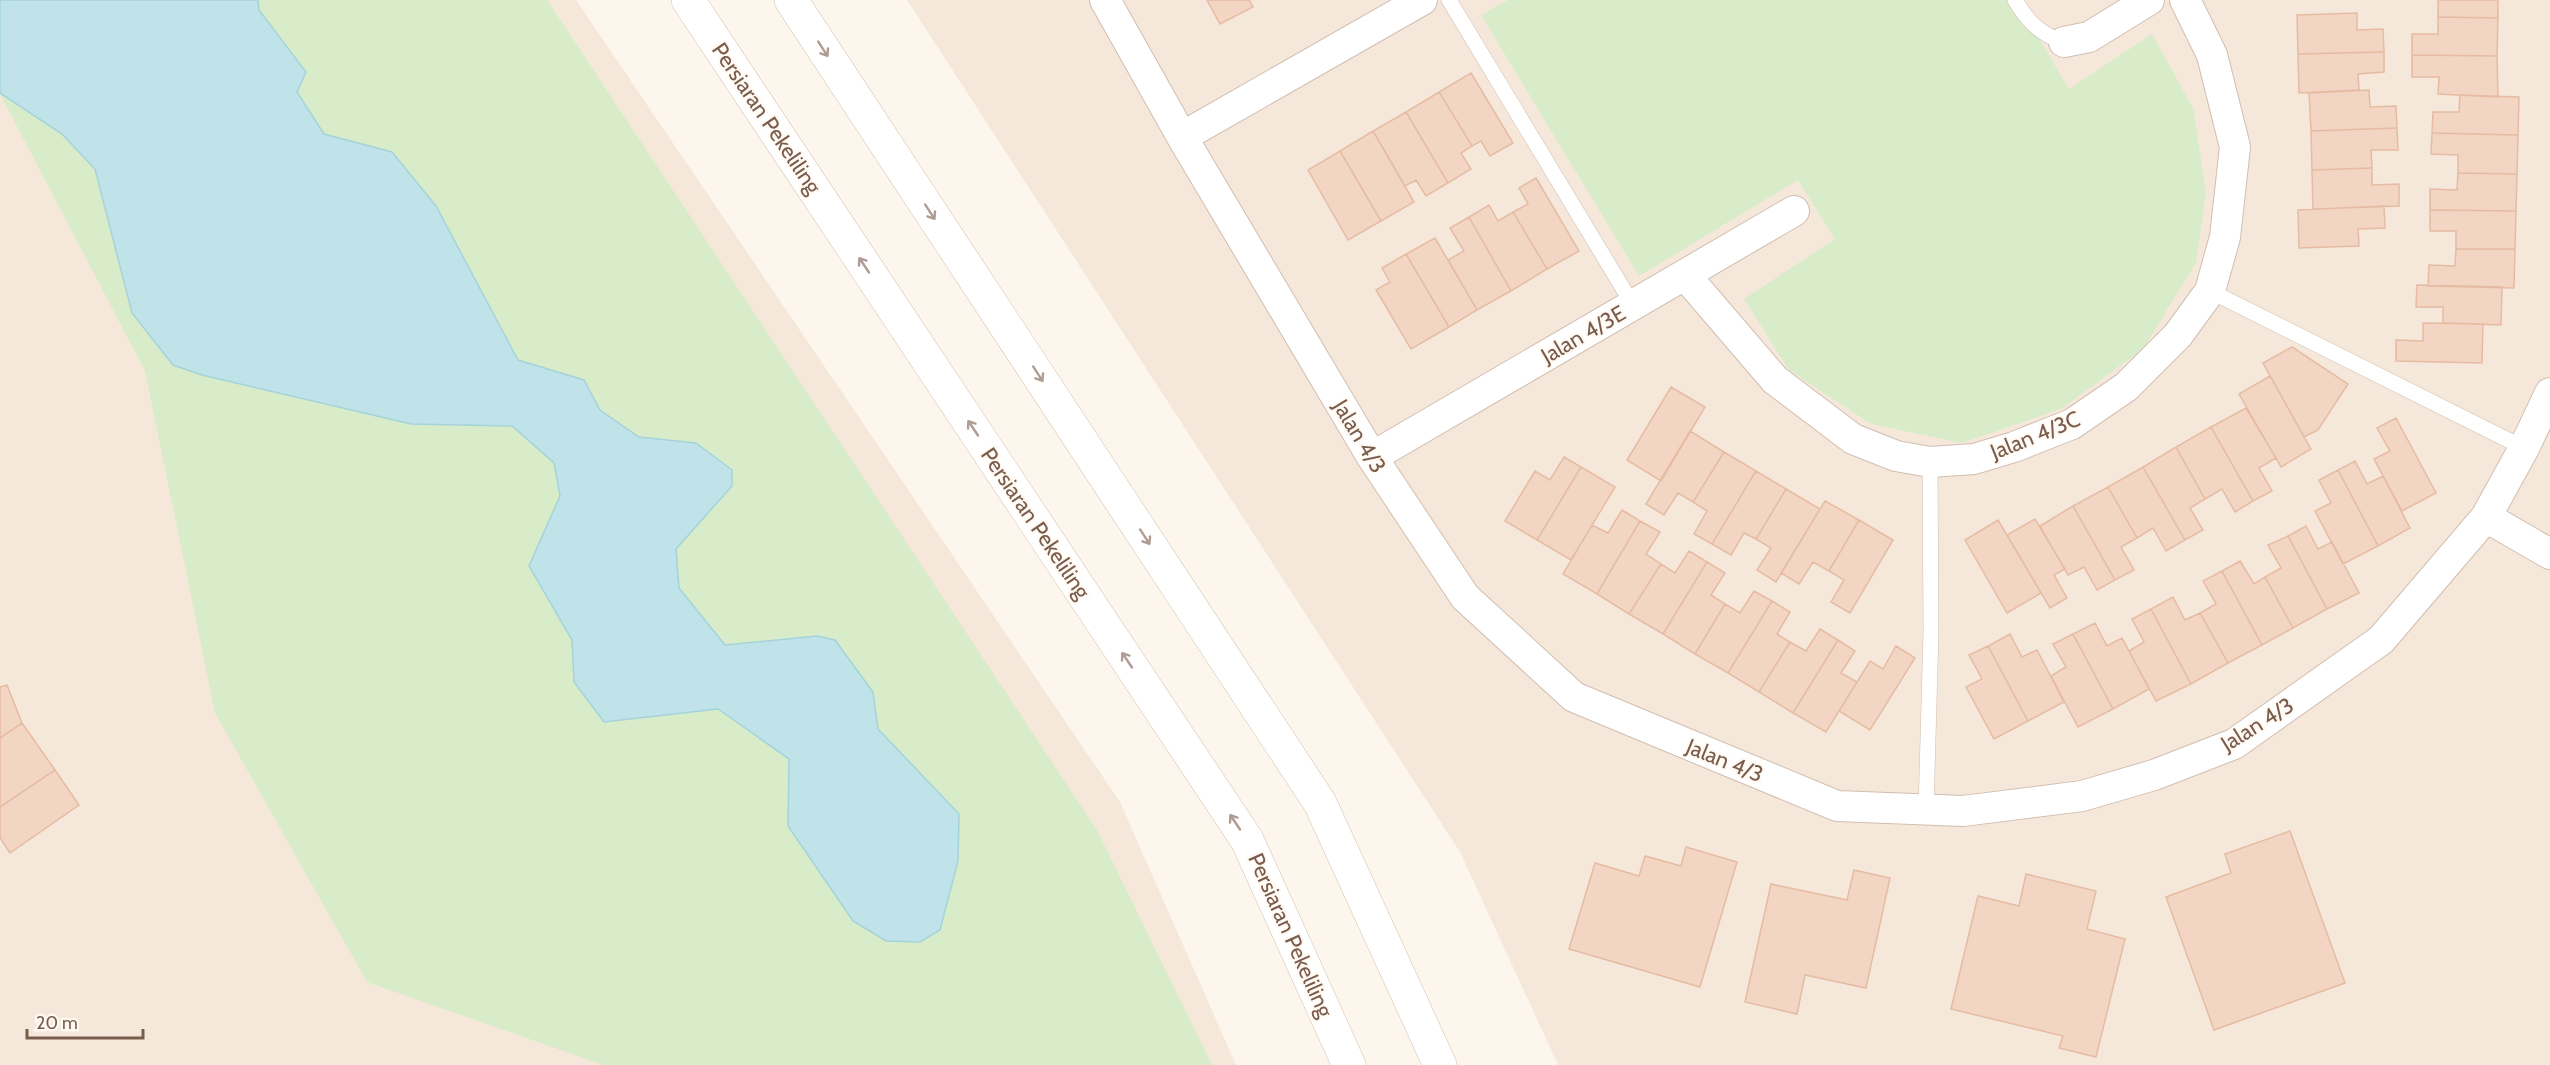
<svg xmlns="http://www.w3.org/2000/svg" width="2550" height="1065" font-family="Cabin,sans-serif">
	<rect width="100%" height="100%" fill="#fdf6ec"/>
	<path fill="#f5e8da" d="M0 0H576L1120 802 1236 1065H0Z
		M907 0H2550V1065H1558L1460 852Z"/>
	<path fill="#d8ecc9" d="M0 0H547L1097 830 1212 1065H603L367 982 215 713 145 371 0 94Z
		M1508 0H2016L2069 89 2152 34 2193 108 2206 192 2196 263 2143 349 2061 409 1962 443 1871 424 1789 370 1744 299 1835 239 1798 180 1639 276 1481 15Z"/>
	<path fill="#bfe3e8" stroke="#a5d3da" stroke-width="1.5" d="M0 0H258L259 10 306 72 297 92 324 134 392 152 436 206 518 360 584 380 600 410 639 437 696 443 732 470V486L676 549 679 588 725 645 817 636 835 640 873 692 878 729 959 814 958 861 940 930 920 942 886 941 853 921 788 826 789 759 718 709 604 722 574 682 572 640 529 566 560 496 554 463 512 426 411 424 202 375 173 365 132 313 95 169 62 134 0 93Z"/>
	<path fill="#f3d5c3" stroke="#e6bba3" stroke-width="1.5" d="M1207 0H1249L1253 7 1220 24Z
		M2438 0H2498V18L2438 17Z
		M2357 13V30L2383 29 2384 52 2298 54 2297 15Z
		M2438 17 2498 18 2497 56 2412 55V34H2438Z
		M2384 52V72L2358 74 2359 90 2299 93 2298 54Z
		M2412 55 2497 56 2498 97 2438 94 2439 77H2412Z
		M1471 73 1513 143 1490 156 1481 141 1472 146 1439 92Z
		M2369 90 2370 107 2396 106 2397 128 2311 131 2309 93Z
		M1439 92 1472 146 1461 153 1471 169 1448 183 1406 112Z
		M2460 95 2519 97 2518 135 2432 133 2433 112H2459Z
		M1406 112 1448 183 1426 196 1416 180 1405 186 1373 131Z
		M2397 128 2398 150H2371L2372 168 2312 170 2311 131Z
		M1373 131 1414 202 1381 221 1340 151Z
		M2432 133 2518 135 2517 174 2458 173V155L2431 154Z
		M1340 151 1381 221 1348 240 1308 170Z
		M2372 168V185L2399 184V206L2313 209 2312 170Z
		M2458 173 2517 174 2516 211 2430 210V189L2457 190Z
		M1536 178 1579 251 1547 269 1513 212 1528 204 1519 188Z
		M1489 205 1498 221 1513 212 1547 269 1511 291 1469 217Z
		M2384 206 2385 228 2358 229 2359 246 2299 248 2298 210Z
		M2430 210 2516 211 2515 249H2456V231H2430Z
		M1469 217 1511 291 1477 310 1448 260 1464 251 1450 228Z
		M1435 238 1477 310 1449 327 1406 254Z
		M2456 249H2515L2514 288 2428 286 2429 265 2455 266Z
		M1406 254 1449 327 1411 349 1376 290 1390 282 1382 268Z
		M2417 285 2502 287 2501 325 2443 323V307H2416Z
		M2423 323 2483 324 2482 363 2396 361V340L2423 341Z
		M2292 347 2348 384 2318 430 2304 437 2263 363Z
		M2270 376 2311 449 2281 467 2239 394Z
		M1671 387 1705 407 1661 481 1627 460Z
		M2246 408 2276 458 2259 468 2272 491 2253 501 2211 427Z
		M2396 418 2436 493 2402 511 2374 459 2390 451 2377 428Z
		M2211 427 2253 501 2235 512 2222 489 2205 499 2176 447Z
		M1690 431 1724 452 1693 502 1678 493 1664 515 1646 504Z
		M2176 447 2205 499 2190 508 2203 530 2185 540 2143 467Z
		M1724 452 1756 471 1712 544 1694 534 1707 511 1693 502Z
		M1564 457 1581 467 1537 540 1505 521 1535 471 1550 480Z
		M2355 461 2367 484 2383 476 2410 528 2378 546 2338 470Z
		M1581 467 1615 487 1571 560 1537 540Z
		M2143 467 2185 540 2166 551 2153 528 2137 538 2108 487Z
		M2338 470 2378 546 2343 564 2315 511 2331 503 2319 480Z
		M1756 471 1786 489 1756 539 1744 533 1731 555 1712 544Z
		M2108 487 2137 538 2121 547 2134 570 2115 580 2073 506Z
		M1786 489 1820 509 1776 582 1757 570 1771 548 1756 539Z
		M1825 501 1859 520 1829 571 1813 562 1799 584 1781 573Z
		M2073 506 2115 580 2097 590 2084 567 2068 575 2040 526Z
		M1622 510 1640 521 1597 594 1563 574 1592 525 1608 533Z
		M2035 519 2065 569 2054 575 2067 598 2050 608 2007 535Z
		M1859 520 1893 540 1850 613 1831 602 1844 580 1829 571Z
		M1998 520 2041 593 2007 613 1965 540Z
		M1640 521 1660 532 1646 554 1661 564 1629 614 1597 594Z
		M2306 526 2318 549 2332 542 2359 593 2327 609 2288 536Z
		M2288 536 2327 609 2293 628 2265 577 2281 568 2268 545Z
		M1689 551 1707 562 1663 634 1629 614 1661 564 1675 573Z
		M2240 561 2254 584 2265 577 2293 628 2262 645 2222 571Z
		M1707 562 1725 573 1711 595 1725 604 1695 654 1663 634Z
		M2222 571 2262 645 2228 663 2200 613 2216 604 2203 581Z
		M1754 591 1772 601 1728 673 1695 654 1725 604 1740 613Z
		M2173 597 2185 620 2200 613 2228 663 2191 684 2151 609Z
		M1772 601 1790 612 1777 634 1790 642 1759 692 1728 673Z
		M2151 609 2191 684 2156 701 2129 651 2144 642 2132 619Z
		M2095 623 2107 646 2122 638 2149 689 2113 709 2073 634Z
		M1820 629 1838 640 1793 713 1759 692 1790 642 1806 651Z
		M2010 634 2022 657 2037 650 2064 702 2028 721 1988 646Z
		M2073 634 2113 709 2078 727 2051 676 2066 667 2053 644Z
		M1838 640 1855 651 1841 673 1857 682 1826 732 1793 713Z
		M1896 646 1915 658 1870 730 1839 711 1870 661 1883 669Z
		M1988 646 2028 721 1994 739 1966 687 1982 679 1969 655Z
		M7 685 22 723 0 738V687Z
		M22 723 55 770 0 807V738Z
		M55 770 79 805 10 853 0 838V807Z
		M2290 831 2345 983 2214 1030 2166 897 2231 873 2225 854Z
		M1686 847 1737 862 1700 987 1569 949 1595 863 1639 876 1645 856 1681 866Z
		M1854 870 1890 878 1866 988 1805 975 1797 1014 1745 1002 1771 884 1847 900Z
		M2026 874 2096 891 2087 929 2125 939 2096 1057 2059 1048 2063 1036 1951 1009 1978 896 2019 906Z"/>
	<g fill="none" stroke-linecap="round" stroke-linejoin="round">
		<defs>
			<path id="service" d="M1449 0 1633 305
				M2015 0C2028 22 2040 34 2064 42
				M2210 291 2524 448
				M1926 810 1931 631 1930 462"/>
			<path id="minor" d="M1105 0 1182 137 1372 457 1465 597 1574 697 1837 806 1963 811 2082 796 2154 775 2234 744 2381 640 2486 517 2524 448 2550 393
				M2064 42 2089 37 2149 0
				M1182 137 1422 0
				M1685 275 1775 380 1853 439 1896 456 1930 462 1974 459 2014 447 2072 424 2126 387 2178 335 2210 291 2225 237 2235 147 2212 55 2185 0
				M1372 457 1794 211
				M2486 517 2550 554"/>
			<path id="secondary" d="M688 0 1247 840 1349 1065
				M791 0 1320 803 1440 1065"/>
		</defs>
		<use href="#service" stroke="#d1beb0" stroke-width="16"/>
		<use href="#minor" stroke="#d1beb0" stroke-width="32"/>
		<use href="#secondary" stroke="#d6c0b0" stroke-width="34"/>
		<use href="#service" stroke="#fff" stroke-width="15"/>
		<use href="#minor" stroke="#fff" stroke-width="30"/>
		<use href="#secondary" stroke="#fff" stroke-width="33"/>
	</g>
	<defs><path id="oneway-shaft" d="M-6 0H5M1.5-3L5.5 0L1.5 3" fill="none" stroke-width="1.6" stroke-linecap="round" stroke-linejoin="round" transform="scale(1.5)"/></defs>
	<g stroke="#af9d94">
		<use href="#oneway-shaft" transform="translate(823 49) rotate(57)"/>
		<use href="#oneway-shaft" transform="translate(930 212) rotate(57)"/>
		<use href="#oneway-shaft" transform="translate(864 265) rotate(-124)"/>
		<use href="#oneway-shaft" transform="translate(1038 374) rotate(57)"/>
		<use href="#oneway-shaft" transform="translate(973 428) rotate(-124)"/>
		<use href="#oneway-shaft" transform="translate(1145 537) rotate(57)"/>
		<use href="#oneway-shaft" transform="translate(1127 660) rotate(-124)"/>
		<use href="#oneway-shaft" transform="translate(1235 822) rotate(-124)"/>
	</g>
	<g text-anchor="middle" stroke-width="4.5" stroke-linejoin="round" paint-order="stroke">
		<g font-size="22" fill="#7a5c4d" stroke="#fffaf3">
			<text transform="translate(767 118) rotate(56)" y="8">Persiaran Pekeliling</text>
			<text transform="translate(1583 334) rotate(-30)" y="8">Jalan 4/3E</text>
			<text transform="translate(2035 435) rotate(-22)" y="8">Jalan 4/3C</text>
			<text transform="translate(1360 436) rotate(59)" y="8">Jalan 4/3</text>
			<text transform="translate(1036 523) rotate(56)" y="8">Persiaran Pekeliling</text>
			<text transform="translate(2257 724) rotate(-32)" y="8">Jalan 4/3</text>
			<text transform="translate(1725 760) rotate(22)" y="8">Jalan 4/3</text>
			<text transform="translate(1291 935) rotate(66)" y="8">Persiaran Pekeliling</text>
		</g>
	</g>
	<path d="M27 1029v9h116v-9" fill="none" stroke="#7a5c4d" stroke-width="3"/>
	<text x="36" y="1029" font-size="18" fill="#7a5c4d" stroke="#fffaf3" stroke-width="4.5" paint-order="stroke">20 m</text>
</svg>
